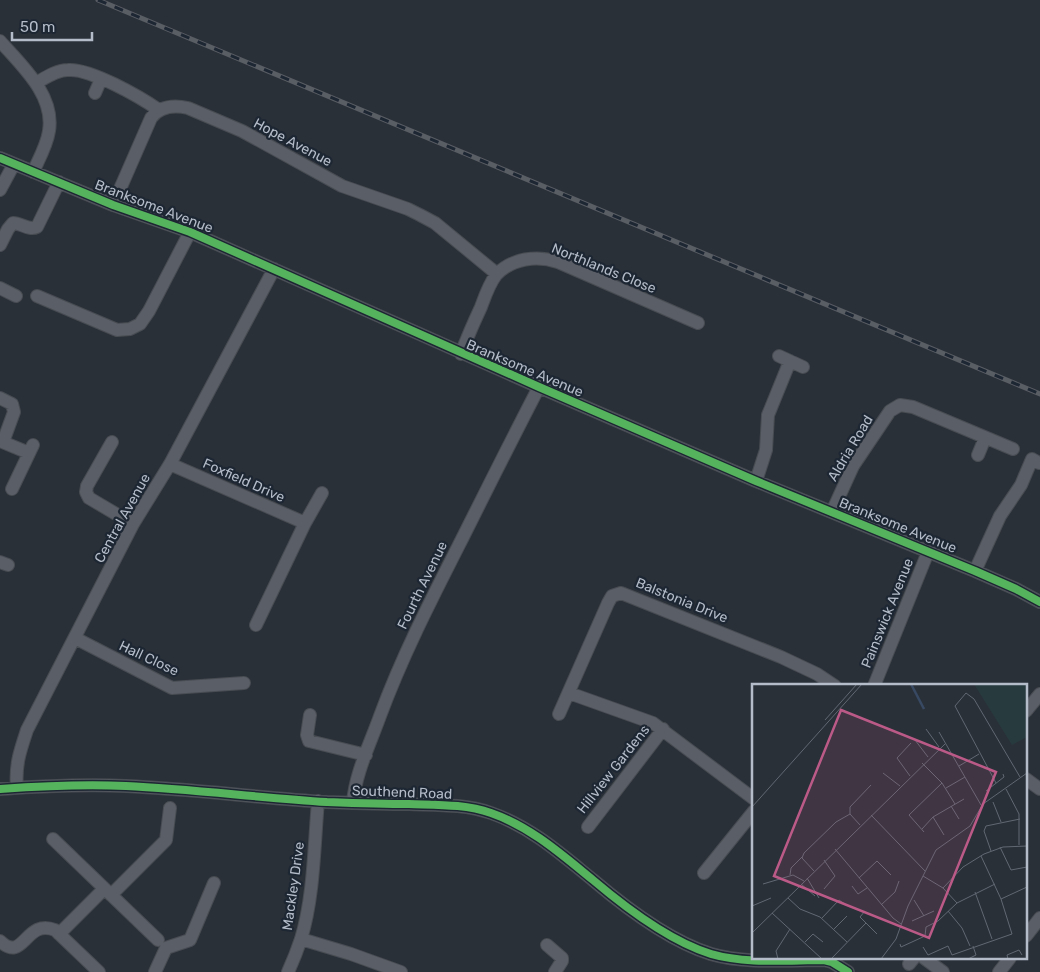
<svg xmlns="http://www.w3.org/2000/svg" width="1040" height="972" font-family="Rubik,sans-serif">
	<rect width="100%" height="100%" fill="#2a3038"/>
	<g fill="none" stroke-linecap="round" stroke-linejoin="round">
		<defs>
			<path id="minor" d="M0 41C21 65 55 95 49 131 47 145 39 159 33 172
				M36 83C45 78 56 70 68 70 90 68 140 97 159 110
				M95 93 101 79
				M0 158 113 205 190 232 539 387 756 481 975 571 1016 589 1040 602
				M0 190 14 164
				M113 205 151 118C160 106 174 105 188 108L242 131 342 186 408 209 420 215 435 223 497 274
				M0 245 8 229 13 223C21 223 29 231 37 227L59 182
				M0 288 16 296
				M37 296 117 330 130 329 140 324 149 311 190 232
				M461 354C467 338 474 322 481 307 485 296 489 284 496 275 512 258 537 255 558 262L698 323
				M779 356 803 367
				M0 398 12 404 14 412 3 442
				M0 441 29 453
				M112 442 87 486 86 492 89 498 133 524
				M978 455 985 438
				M170 464 305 523 256 625
				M756 481 766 450 768 415 790 361
				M12 489 33 445
				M832 512 853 466 890 411 900 405 913 407 1013 449
				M305 523 322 493
				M0 562 8 565
				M975 571 1000 516 1021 485 1032 459 1039 463
				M75 638 172 688 244 683
				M874 686 928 552
				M569 693 653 723 754 799
				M1026 711 1040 694
				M559 714 608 603 612 596 621 593 781 657 817 674 835 686
				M310 715 307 735 309 741 366 755
				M1026 779 1040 789
				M17 788C15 765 20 751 27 730L133 524 170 464 274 269
				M0 789C42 786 84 784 126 786 193 789 260 798 327 802 354 803 382 804 409 804 437 805 465 804 491 813 531 827 561 854 593 880 626 908 669 941 711 954 745 964 788 960 824 960L832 962 848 972
				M353 803C355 774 370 744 380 716 403 654 433 596 463 537 488 487 513 437 539 387
				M588 827 663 729
				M53 839 158 940
				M704 873 754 811
				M111 895 166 840 170 808
				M59 934 104 889
				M1026 936 1040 918
				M301 939 351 954 401 972
				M0 941C24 964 25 918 55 930L99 972
				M547 945 562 958V961L555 972
				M924 958 943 972
				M909 964 914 958
				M155 972 166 948 190 940 214 883
				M288 972C293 961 297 951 301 939 314 896 314 847 318 801
				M999 972 1010 958"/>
		</defs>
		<use href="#minor" stroke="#484c53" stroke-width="14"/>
		<use href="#minor" stroke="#5a5e66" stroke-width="12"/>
		<defs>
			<path id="rail" d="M98 0 1040 394"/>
		</defs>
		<use href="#rail" stroke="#595d64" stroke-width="5"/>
		<use href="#rail" stroke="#1d2633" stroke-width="3" stroke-dasharray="9" stroke-linecap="butt"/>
		<defs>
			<path id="cycleway" d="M0 158 113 205 190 232 539 387 756 481 975 571 1016 589 1040 602
				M0 789C42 786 84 784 126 786 193 789 260 798 327 802 354 803 382 804 409 804 437 805 465 804 491 813 531 827 561 854 593 880 626 908 669 941 711 954 745 964 788 960 824 960L832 962 848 972"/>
		</defs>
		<use href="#cycleway" stroke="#1d2633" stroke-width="11"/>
		<use href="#cycleway" stroke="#56b35d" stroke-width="8"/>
	</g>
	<g text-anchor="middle" stroke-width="4.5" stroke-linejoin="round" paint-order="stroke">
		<g font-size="14" fill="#b4bcc9" stroke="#1d2633">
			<text transform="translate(293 142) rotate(28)" y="5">Hope Avenue</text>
			<text transform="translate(154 206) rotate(21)" y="5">Branksome Avenue</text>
			<text transform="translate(604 268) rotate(22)" y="5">Northlands Close</text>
			<text transform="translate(525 368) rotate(23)" y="5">Branksome Avenue</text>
			<text transform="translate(850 448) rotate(-59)" y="5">Aldria Road</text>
			<text transform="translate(244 480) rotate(24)" y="5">Foxfield Drive</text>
			<text transform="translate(122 518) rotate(-61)" y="5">Central Avenue</text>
			<text transform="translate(898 525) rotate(22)" y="5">Branksome Avenue</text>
			<text transform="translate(422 585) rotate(-64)" y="5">Fourth Avenue</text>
			<text transform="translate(682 600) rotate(22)" y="5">Balstonia Drive</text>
			<text transform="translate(887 613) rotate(-68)" y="5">Painswick Avenue</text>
			<text transform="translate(149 658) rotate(25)" y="5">Hall Close</text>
			<text transform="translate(613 769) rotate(-52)" y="5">Hillview Gardens</text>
			<text transform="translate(402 792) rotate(2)" y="5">Southend Road</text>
			<text transform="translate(293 886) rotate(-82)" y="5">Mackley Drive</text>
		</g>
	</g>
	<g transform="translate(752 684)">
		<rect width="275" height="275" fill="#2a3038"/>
		<path d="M222 0H275V53L260 61Z" fill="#273a3e"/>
		<path fill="none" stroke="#384963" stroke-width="2.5" d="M159 0 172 25"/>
		<path fill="none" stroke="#616872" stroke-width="1" d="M73 36 105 0M174 45 187 63M187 48 229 121M163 56 176 73M170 79 190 99 203 120M207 82 227 70M131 89 148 102M158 92 145 74 159 59M244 99 203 22 214 9 222 15 268 93M194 104 213 93M254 105 267 130V161M234 107 252 93 251 90M241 118 249 138M199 122 207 135M0 123 110 0M119 131 173 187M181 133 192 151M108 141 98 130V123L119 101M170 145 181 133 212 115M172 148 157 131 190 99M248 163 259 186 275 183M83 165 141 234 149 240M239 167 232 147 234 142 268 135M72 176 83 192 72 205M62 187 50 174 52 169 84 138 98 130M38 191 39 184 50 173M171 192 191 204 205 219M55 194 67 214M107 194 125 177 139 191M11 200 41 191 52 197M49 200 63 212M100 202 106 210 115 204M191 204 211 183 232 170 251 163 275 162M223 208 240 255M36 214 48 225 68 233 95 258M249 215 275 203M162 216 172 232M129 221 143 208 147 197M0 222 19 214M113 227 108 233 125 250M196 227 210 244 218 262M20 229 70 275M70 234 87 216 93 220M160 237 182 227M82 245 95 232M0 249 193 60M53 258 61 250 71 258M148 260 149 263 173 252 174 243 186 237 205 219 243 200M171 263 176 271 196 262 200 271 260 250 249 215 229 172M26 275 24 267 38 245M79 275 114 239M129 275 144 255 156 222 184 166 218 142 231 120 275 89M216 275 224 271 221 262M256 275 255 271 267 266 270 271"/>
		<path fill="#bc5a87" fill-opacity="0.15" stroke="#bc5a87" stroke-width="2.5" d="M89 26 244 88 177 254 22 192Z"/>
		<rect width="275" height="275" fill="none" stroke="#b4bcc9" stroke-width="2.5"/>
	</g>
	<path d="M12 32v8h80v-8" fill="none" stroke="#b4bcc9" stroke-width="2.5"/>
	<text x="20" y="32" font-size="15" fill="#b4bcc9" stroke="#1d2633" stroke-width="4" paint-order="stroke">50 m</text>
</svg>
